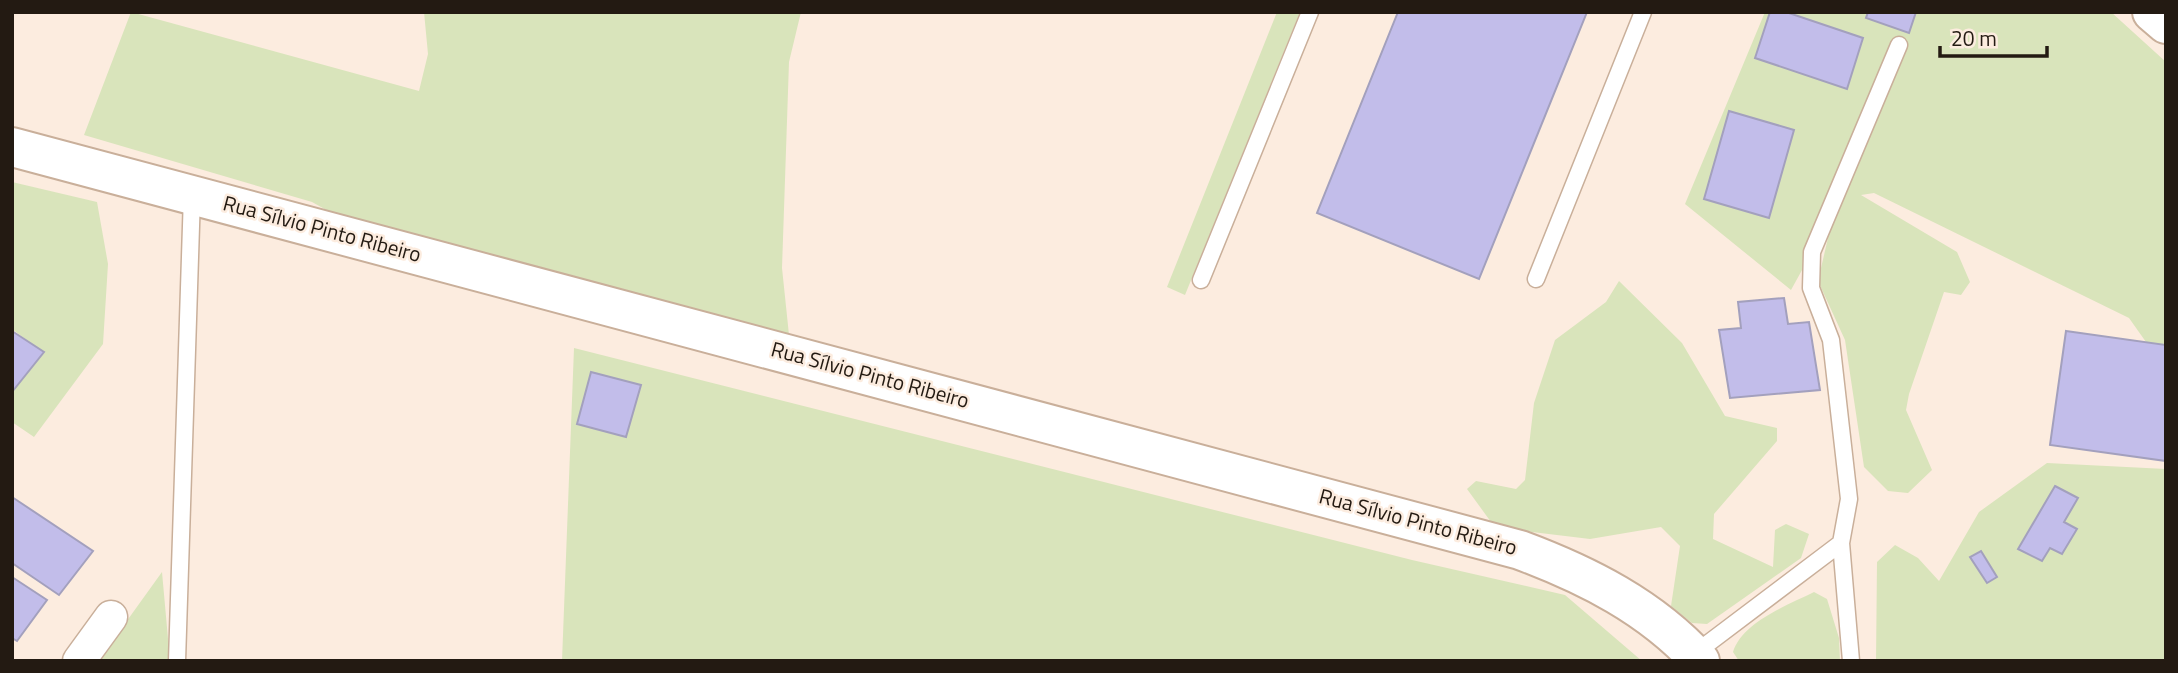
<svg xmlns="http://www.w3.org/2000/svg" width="2178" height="673" font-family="'Titillium Web',sans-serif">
	<rect width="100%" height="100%" fill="#fcecdf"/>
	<path fill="#d9e4bb" d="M131 12 419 91 428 54 424 12H801L789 62 782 268 789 335 357 227 312 202 84 135Z
		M1277 12H1300L1185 295 1167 287Z
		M1765 12H2111L2166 62V345L2146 342 2129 318 1874 193 1861 195 1957 252 1970 282 1961 295 1944 292 1909 394 1906 410 1932 470 1908 493 1888 491 1864 467 1845 340 1818 281 1834 212 1791 290 1685 204Z
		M12 182 97 202 108 264 103 344 34 437 12 422V392L44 353 12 329Z
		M1619 281 1682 343 1725 416 1777 428V441L1714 514 1713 539 1773 567 1775 530 1786 524 1809 534 1801 558 1707 624 1692 623 1671 606 1680 546 1661 527 1590 539 1532 532 1491 522 1467 489 1476 481 1516 489 1525 480 1534 403 1555 340 1606 302Z
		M574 348 1412 560 1565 595 1642 661H562Z
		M2047 463 2166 469V661H1876L1877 562 1895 545 1918 558 1939 581 1979 512Z
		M162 572 170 661H98Z
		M1814 592 1827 599 1839 638 1840 661H1739L1733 652C1742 622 1788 605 1814 592Z"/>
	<path fill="#c2bdea" stroke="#a3a0bd" stroke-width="2" d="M1398 12H1587L1479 279 1317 213Z
		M1770 12H1786L1863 38 1847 89 1755 58Z
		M1868 12H1916L1909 33 1866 18Z
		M1729 111 1794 130 1769 218 1704 199Z
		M1784 298 1788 324 1809 322 1820 390 1730 398 1719 330 1741 328 1738 302Z
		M12 331 44 352 12 392Z
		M2066 331 2166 345V461L2050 445Z
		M591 372 641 385 626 437 577 424Z
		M2055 486 2078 498 2064 522 2077 529 2062 554 2050 548 2042 561 2018 549Z
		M12 497 93 551 59 595 12 563Z
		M1981 551 1997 577 1987 583 1970 557Z
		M12 577 47 600 17 641 12 638Z"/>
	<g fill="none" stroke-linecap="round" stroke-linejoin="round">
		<defs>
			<path id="lane" d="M1536 279 1643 12
				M1201 280 1310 12
				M1694 654 1841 543
				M177 661 192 195
				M1851 661 1841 543 1849 499 1831 340 1811 288 1812 252 1899 45"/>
			<path id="street" d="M79 661 111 617"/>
			<path id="secondary" d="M2152 12 2166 24
				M12 147 1520 550C1587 575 1651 607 1700 661"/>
		</defs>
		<use href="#lane" stroke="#c9af9a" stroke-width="19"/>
		<use href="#street" stroke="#c9af9a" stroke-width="35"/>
		<use href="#secondary" stroke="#c9af9a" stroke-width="42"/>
		<use href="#lane" stroke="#fff" stroke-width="16"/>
		<use href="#street" stroke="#fff" stroke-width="32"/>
		<use href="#secondary" stroke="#fff" stroke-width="38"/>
	</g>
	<g text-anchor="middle" stroke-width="5" stroke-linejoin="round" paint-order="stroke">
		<g font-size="21" fill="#231a12" stroke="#fcecdf">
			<text transform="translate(322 229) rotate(15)" y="7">Rua Sílvio Pinto Ribeiro</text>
			<text transform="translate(870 375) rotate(15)" y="7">Rua Sílvio Pinto Ribeiro</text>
			<text transform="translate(1418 522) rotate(15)" y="7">Rua Sílvio Pinto Ribeiro</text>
		</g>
	</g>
	<rect width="2178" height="673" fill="none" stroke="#231a12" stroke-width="28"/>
	<path d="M1940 46v10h107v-10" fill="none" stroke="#231a12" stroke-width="3.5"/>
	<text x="1951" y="46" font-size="21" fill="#231a12" stroke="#fcecdf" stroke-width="5" paint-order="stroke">20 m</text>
</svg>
